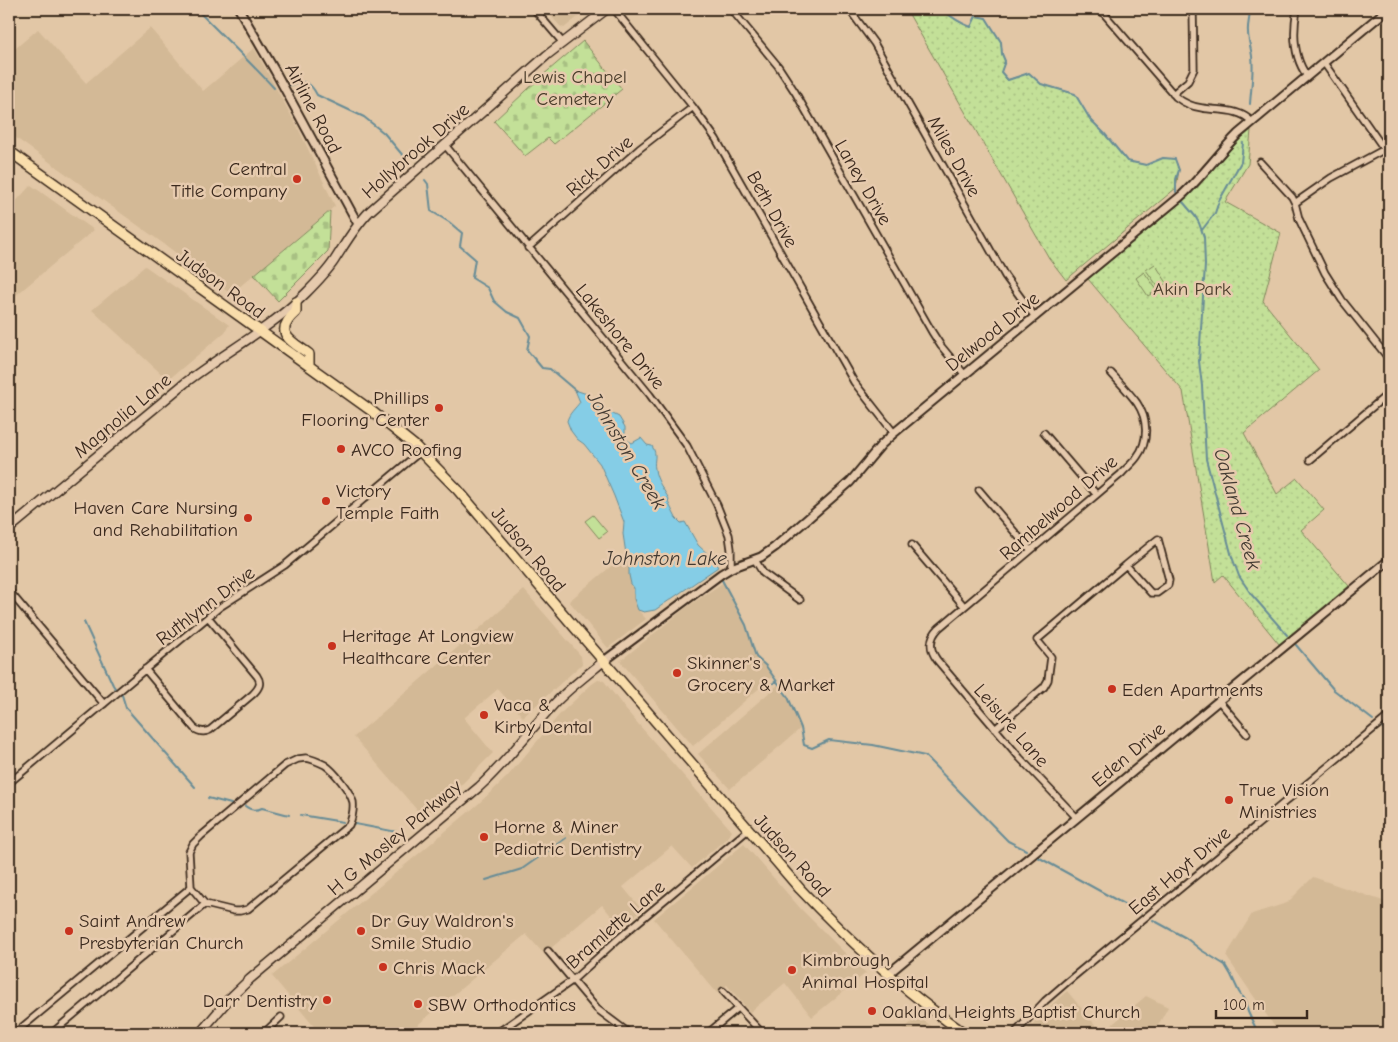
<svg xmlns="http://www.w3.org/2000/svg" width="1398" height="1042" font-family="'Comic Neue',sans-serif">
	<defs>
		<pattern id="cemetery-stones" width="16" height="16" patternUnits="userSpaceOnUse" patternTransform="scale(1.25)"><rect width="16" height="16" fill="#c3e098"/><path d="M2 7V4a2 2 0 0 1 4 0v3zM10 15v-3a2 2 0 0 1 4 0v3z" fill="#a8c083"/></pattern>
		<pattern id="park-dots" width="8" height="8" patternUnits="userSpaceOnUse" patternTransform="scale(1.25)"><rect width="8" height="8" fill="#c3e098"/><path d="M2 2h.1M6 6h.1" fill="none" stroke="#a8c083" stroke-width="1.8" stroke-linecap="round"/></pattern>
	</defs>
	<rect width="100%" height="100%" fill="#e2c7a6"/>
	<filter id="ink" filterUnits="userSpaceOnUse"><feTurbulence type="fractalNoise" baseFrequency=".02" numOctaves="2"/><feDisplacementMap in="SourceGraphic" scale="10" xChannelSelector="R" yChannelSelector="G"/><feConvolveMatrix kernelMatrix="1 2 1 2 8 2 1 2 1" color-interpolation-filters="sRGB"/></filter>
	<g filter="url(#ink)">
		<path fill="#d3b996" d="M545 9H588L564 28 560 26Z
			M150 28 203 91 254 48 299 130 335 206 231 294 164 244 9 133V54L38 29 86 83Z
			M31 185 94 230 9 301V209Z
			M145 266 229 325 225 332 168 380 92 310Z
			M626 554 629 564V575L631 584 634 588V599L638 610 646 619 608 648 569 601Z
			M724 582 746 625 756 657 766 666 773 676 693 746 620 661 687 607Z
			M524 590 581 656 582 664 523 717 498 689 464 718 493 753 463 783 423 817 354 737Z
			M598 680 604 681 626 710 732 831 729 836 692 868 672 846 623 887 642 910 621 927 602 905 544 954 526 934 408 1033H327L321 1027 317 1030 272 976 477 805 507 777 561 713 592 684Z
			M779 684 788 697 801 728 730 789 698 754Z
			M744 844 801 909 853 961 866 973 812 1017 785 983 750 1012 727 985 717 993 654 919Z
			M1313 877 1389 903V1033H1279L1226 956 1252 914 1287 903Z
			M1067 991 1102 1033 1146 996 1168 1007 1154 1033H1024L1047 1009Z
			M918 1017H919L941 1033H899Z"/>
		<path fill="url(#cemetery-stones)" stroke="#7f855b" d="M583 41 622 89 554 144 548 138 525 156 494 121 542 76Z
			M330 211 328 251 278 301 254 275Z"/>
		<path fill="url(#park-dots)" stroke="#7f855b" d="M906 9H942C951 17 959 23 971 27L976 16 986 18 1001 42 1002 54 1005 61 1001 72 1007 80 1029 73 1041 84 1075 94 1090 119 1104 133 1127 161 1146 165 1163 158 1175 159 1179 170 1176 188 1066 280 1049 258Z
			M1251 130 1248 164 1225 202 1281 233 1263 301 1319 370 1244 433 1277 494 1297 478 1324 510 1301 530 1349 586 1279 644 1223 575 1215 582 1183 391 1088 279 1189 196C1211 175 1227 149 1251 130Z"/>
		<path fill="#c3e098" stroke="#7f855b" d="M1155 264 1167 283 1159 288 1146 270Z
			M1144 272 1157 290 1148 296 1136 278Z
			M593 515 607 532 599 538 585 521Z"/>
		<path fill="#85cde6" stroke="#678c96" d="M575 390 587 394 597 406 619 417 625 427V439L632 443 641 438 647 445 652 446C658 456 653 459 655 469 656 480 664 490 669 499L668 502 676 518 681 523 685 522 698 545 711 557 718 567 655 610 644 612 638 610 634 599V588L631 584 629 575V564L626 554 623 534 624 522 614 496 600 464 584 444 577 439 571 431 567 421C569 413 575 409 580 402Z"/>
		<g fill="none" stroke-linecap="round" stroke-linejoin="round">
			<path stroke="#678c96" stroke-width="2" d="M196 9C222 35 249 61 274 88
				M942 9C951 17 960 23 971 27L976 16 986 18 1001 42 1002 54 1005 61 1001 72 1008 80 1029 73 1041 84 1075 94 1090 119 1104 133 1127 161 1146 165 1163 158 1175 159 1179 170 1176 179V192
				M1249 9C1251 17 1247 24 1248 32 1248 40 1251 48 1252 56 1254 72 1251 88 1250 104
				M290 85C304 80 310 81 317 95L364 117 384 133 410 164
				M425 180 428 184 431 211 449 222 462 233 460 246 475 259 472 278 488 288 494 301 507 312 520 318 530 336 527 350 542 368 550 369 576 391
				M1183 202 1195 216 1199 223 1204 237 1205 265 1199 361 1202 386 1206 459 1232 557 1239 576 1251 594 1287 635
				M1202 230 1215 213 1219 201 1241 162 1243 143
				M722 580 746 625 756 657 766 666 788 697 801 728 804 745 812 748 829 740 873 745 925 756 1008 841 1026 850
				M84 622 113 685 115 688
				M1296 645 1334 690 1373 720
				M766 689 776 681
				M122 695 126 708 195 787
				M1383 728 1389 732
				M208 798 231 804
				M245 806C250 810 256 811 262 808L289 815
				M301 815 343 822
				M355 824 402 833
				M1038 857 1140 913
				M486 880 522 869 566 838
				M1153 920 1186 938 1201 950 1225 965 1231 975 1239 992 1245 1001 1248 1012 1258 1033"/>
			<defs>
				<path id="minor" d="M534 9 563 43
					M614 9 693 107 716 139 854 382 894 433
					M731 9 778 66 795 92 932 332 941 346 965 375
					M849 9 874 43 1005 276 1035 317
					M1100 9 1176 97C1184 103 1193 107 1202 108 1219 111 1240 108 1252 122
					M1297 9C1293 31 1293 57 1307 76
					M1324 63 1389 156
					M1173 94 1188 81 1194 69 1193 9
					M445 145 650 395 687 446 717 505 729 535 731 549V568
					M1260 162 1292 197 1295 203 1299 219 1325 273 1342 300 1389 359
					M1295 203 1331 178 1385 149
					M528 248 639 149 693 107
					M1044 433 1096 494
					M1310 460 1389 393
					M979 490 1030 550
					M1158 539 1169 580 1168 585 1157 593H1151L1126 565Z
					M912 545 964 606
					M755 560 763 573 800 600
					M9 591 104 704
					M145 669 194 728C199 732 204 733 210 730L253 694C259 688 262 683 257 676L208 617
					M1219 701 1247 734
					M995 729 1044 687 1048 680 1051 657 1037 640 1126 565
					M306 758C313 759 319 762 325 765 334 771 350 791 353 802 354 811 352 818 349 825L248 909 240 911H234L205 904 191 887 189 852 193 844 201 836 285 765 298 759Z
					M9 783 220 607 285 565 421 451
					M1077 818 1020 758 937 660C929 649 929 638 939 628L1121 474C1126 468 1133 463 1137 457 1149 441 1148 419 1137 403 1129 392 1120 383 1111 373
					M548 951 597 1009 629 1033
					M723 991 762 1033
					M15 1033 191 887
					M52 1033 205 904
					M264 1033 281 1017
					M497 1033 573 980 618 939 748 830
					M708 1033 738 1008
					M1015 1033 1045 1001 1067 982 1389 716"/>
				<path id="tertiary" d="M239 9 275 71 358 224
					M604 661 721 574 731 568 761 557 775 547 850 482 881 445 894 433 1181 196C1202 177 1218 154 1238 134L1388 9
					M888 974 1389 560"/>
				<path id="secondary" d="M9 529 185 383C225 352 270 329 306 293 316 283 326 273 334 261 345 244 355 226 370 211L547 55 607 9
					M200 1033 229 999 250 979 479 787C508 761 530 729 557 701 572 686 588 674 604 661"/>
				<path id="primary" d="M9 151 369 409 415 446 457 489 576 629 800 889C851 943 904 991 964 1033
					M296 302V312C272 333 291 341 309 354V366"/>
			</defs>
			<use href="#minor" stroke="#3b2a1e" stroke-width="9"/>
			<use href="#tertiary" stroke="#3b2a1e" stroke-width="11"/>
			<use href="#secondary" stroke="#3b2a1e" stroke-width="11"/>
			<use href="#primary" stroke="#3b2a1e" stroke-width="12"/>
			<use href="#minor" stroke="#e6caad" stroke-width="5.5"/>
			<use href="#tertiary" stroke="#e6caad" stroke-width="7"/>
			<use href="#secondary" stroke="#e6caad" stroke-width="8"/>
			<use href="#primary" stroke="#f9ddab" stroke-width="9"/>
		</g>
	</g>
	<g fill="#c8321e" stroke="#e6caad" stroke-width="2">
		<circle cx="297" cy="179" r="5"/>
		<circle cx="439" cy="408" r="5"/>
		<circle cx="341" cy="449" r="5"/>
		<circle cx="326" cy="501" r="5"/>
		<circle cx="248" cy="518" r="5"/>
		<circle cx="332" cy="646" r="5"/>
		<circle cx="677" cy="673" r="5"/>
		<circle cx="1112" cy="689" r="5"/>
		<circle cx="484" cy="715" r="5"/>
		<circle cx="1229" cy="800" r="5"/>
		<circle cx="484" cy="837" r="5"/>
		<circle cx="69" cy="931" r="5"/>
		<circle cx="361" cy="931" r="5"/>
		<circle cx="383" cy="967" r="5"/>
		<circle cx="792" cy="970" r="5"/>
		<circle cx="327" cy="1000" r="5"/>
		<circle cx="418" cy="1004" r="5"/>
		<circle cx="872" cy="1011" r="5"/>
	</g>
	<g text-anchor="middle" stroke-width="5" stroke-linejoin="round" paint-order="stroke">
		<g font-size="19" fill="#493c2a" stroke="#e6caad">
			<text x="575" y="83">Lewis Chapel<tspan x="575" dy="22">Cemetery</tspan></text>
			<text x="1192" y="295">Akin Park</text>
		</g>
		<g font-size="19" fill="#3b2a1e" stroke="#e6caad">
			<text transform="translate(314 108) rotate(62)" y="7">Airline Road</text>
			<text transform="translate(415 150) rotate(-41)" y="7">Hollybrook Drive</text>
			<text transform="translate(955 156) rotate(61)" y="7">Miles Drive</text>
			<text transform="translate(599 165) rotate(-41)" y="7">Rick Drive</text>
			<text transform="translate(864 182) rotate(60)" y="7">Laney Drive</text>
			<text transform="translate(773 209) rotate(61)" y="7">Beth Drive</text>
			<text transform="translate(221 283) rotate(36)" y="7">Judson Road</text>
			<text transform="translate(992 331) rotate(-39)" y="7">Delwood Drive</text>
			<text transform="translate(621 336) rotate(51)" y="7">Lakeshore Drive</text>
			<text transform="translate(122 415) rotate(-40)" y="7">Magnolia Lane</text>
			<text transform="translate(1058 507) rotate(-41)" y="7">Rambelwood Drive</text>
			<text transform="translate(529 549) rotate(50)" y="7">Judson Road</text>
			<text transform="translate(205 605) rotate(-37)" y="7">Ruthlynn Drive</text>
			<text transform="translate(1012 725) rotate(49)" y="7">Leisure Lane</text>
			<text transform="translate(1128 754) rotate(-40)" y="7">Eden Drive</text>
			<text transform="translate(394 837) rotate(-40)" y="7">H G Mosley Parkway</text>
			<text transform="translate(793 855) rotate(48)" y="7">Judson Road</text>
			<text transform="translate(1179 870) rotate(-40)" y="7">East Hoyt Drive</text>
			<text transform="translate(615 924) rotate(-41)" y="7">Bramlette Lane</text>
		</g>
		<g font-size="19" fill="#3b2a1e" stroke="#e6caad" text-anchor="start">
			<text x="287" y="175" text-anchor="end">Central<tspan x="287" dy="22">Title Company</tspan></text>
			<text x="429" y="404" text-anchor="end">Phillips<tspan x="429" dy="22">Flooring Center</tspan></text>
			<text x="351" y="456">AVCO Roofing</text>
			<text x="336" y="497">Victory<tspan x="336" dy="22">Temple Faith</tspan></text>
			<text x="238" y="514" text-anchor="end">Haven Care Nursing<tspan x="238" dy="22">and Rehabilitation</tspan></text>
			<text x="342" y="642">Heritage At Longview<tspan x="342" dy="22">Healthcare Center</tspan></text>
			<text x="687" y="669">Skinner's<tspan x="687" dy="22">Grocery &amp; Market</tspan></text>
			<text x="1122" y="696">Eden Apartments</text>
			<text x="494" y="711">Vaca &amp;<tspan x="494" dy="22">Kirby Dental</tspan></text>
			<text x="1239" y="796">True Vision<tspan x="1239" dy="22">Ministries</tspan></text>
			<text x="494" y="833">Horne &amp; Miner<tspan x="494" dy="22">Pediatric Dentistry</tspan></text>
			<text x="79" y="927">Saint Andrew<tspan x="79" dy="22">Presbyterian Church</tspan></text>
			<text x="371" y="927">Dr Guy Waldron's<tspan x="371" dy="22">Smile Studio</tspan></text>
			<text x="802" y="966">Kimbrough<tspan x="802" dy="22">Animal Hospital</tspan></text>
			<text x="393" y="974">Chris Mack</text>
			<text x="317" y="1007" text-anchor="end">Darr Dentistry</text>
			<text x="428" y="1011">SBW Orthodontics</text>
			<text x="882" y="1018">Oakland Heights Baptist Church</text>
		</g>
		<g font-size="20" font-style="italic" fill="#423a32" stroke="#e6caad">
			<text transform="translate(627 450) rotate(59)" y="7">Johnston Creek</text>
			<text transform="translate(1238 509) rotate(74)" y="7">Oakland Creek</text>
			<text x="665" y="565">Johnston Lake</text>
		</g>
	</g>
	<rect width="1398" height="1042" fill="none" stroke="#e6caad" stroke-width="30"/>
	<rect x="15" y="15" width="1368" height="1012" fill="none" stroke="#3b2a1e" stroke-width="2" filter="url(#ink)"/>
	<path d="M1216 1010v8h91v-8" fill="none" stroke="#3b2a1e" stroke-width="2.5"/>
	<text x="1223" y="1010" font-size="15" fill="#3b2a1e" stroke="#e6caad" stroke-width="4" paint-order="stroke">100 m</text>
</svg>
